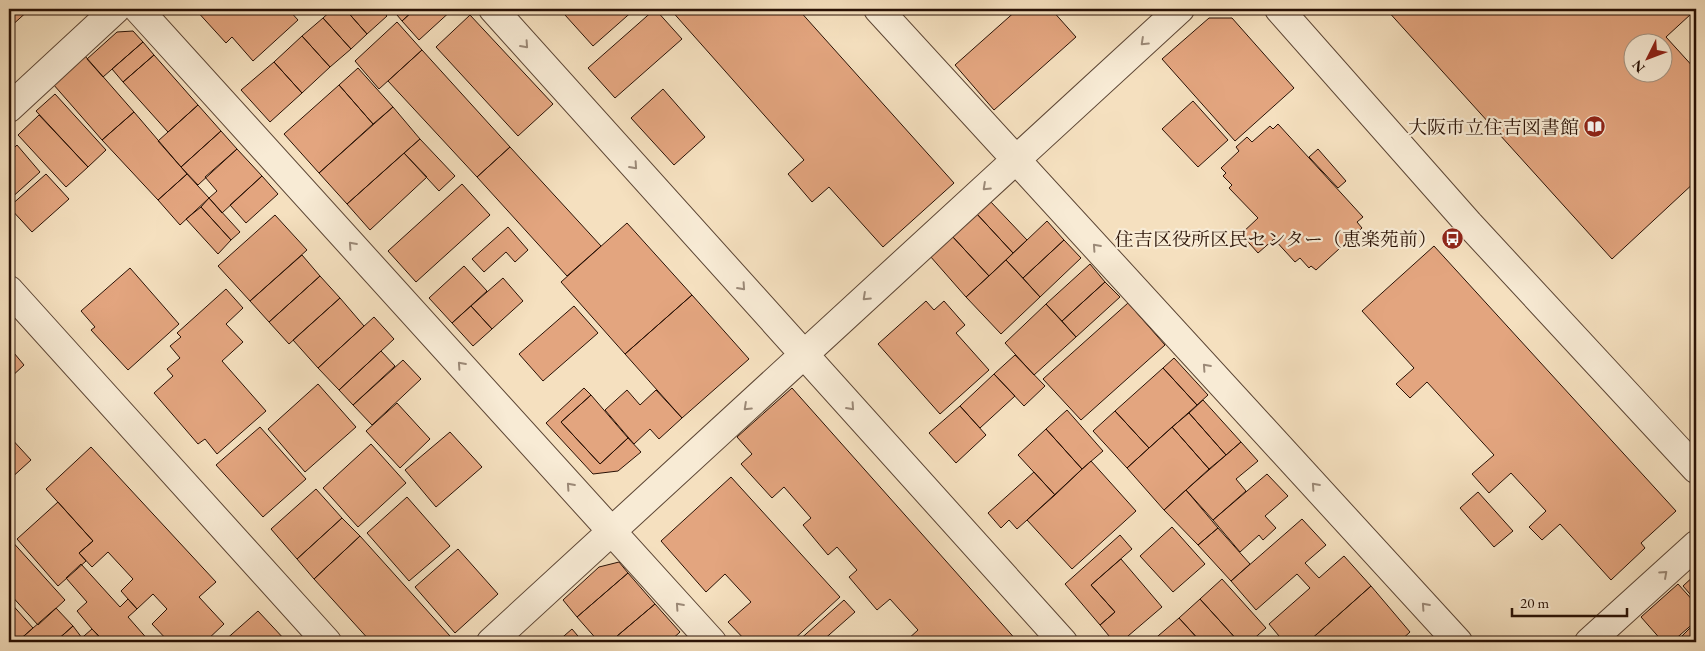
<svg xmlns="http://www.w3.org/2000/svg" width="1705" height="651" font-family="'EB Garamond','Noto Serif JP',serif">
	<rect width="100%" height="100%" fill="#f5e0bf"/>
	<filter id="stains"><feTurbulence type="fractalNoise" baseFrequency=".004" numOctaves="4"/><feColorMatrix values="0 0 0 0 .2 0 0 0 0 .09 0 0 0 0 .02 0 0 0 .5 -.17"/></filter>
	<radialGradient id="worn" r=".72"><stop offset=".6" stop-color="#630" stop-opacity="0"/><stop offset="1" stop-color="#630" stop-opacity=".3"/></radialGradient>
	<path fill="#e3a57f" stroke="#291105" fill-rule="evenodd" d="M9 9H30L9 28Z
		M195 9H288L298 20 253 61 232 37 226 43Z
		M333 9H345L367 34 351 49 323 18Z
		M345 9H381L387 16 367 34Z
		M392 9H415L402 21Z
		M415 9H453L419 40 402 21Z
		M571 9H635L593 46 565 15Z
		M655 9 682 39 615 98 588 68Z
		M670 9H798L954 183 883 247 829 187 812 202 788 174 804 160Z
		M1018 9H1051L1076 37 994 110 955 65Z
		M1386 9H1686L1691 14 1666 37 1696 70V181L1612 259ZM1632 42H1662V72H1632Z
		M470 15 553 104 518 136 436 47Z
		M323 18 351 49 330 67 302 36Z
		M1209 18H1232L1294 88 1235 141 1162 59Z
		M397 22 422 50 379 89 355 61Z
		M133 31 143 42 103 77 87 59 117 32Z
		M302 36 330 67 302 93 274 62Z
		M143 42 154 55 123 82 112 69Z
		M422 50 510 147 477 177 388 81Z
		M154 55 198 105 168 132 123 82Z
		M85 56 134 112 102 140 53 84Z
		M274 62 302 93 270 122 241 90Z
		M358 68 393 107 373 124 339 85Z
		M339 85 373 124 319 173 284 134Z
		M663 89 705 137 674 165 631 118Z
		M55 94 106 150 88 167 36 111Z
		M1193 101 1228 140 1198 167 1162 129Z
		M198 105 221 131 181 167 158 141Z
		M393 107 420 139 347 204 319 173Z
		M134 112 187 174 158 200 102 140Z
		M39 115 88 167 66 187 18 135Z
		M1278 124 1363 217 1357 222 1362 228 1316 270 1311 266 1309 268 1300 258 1295 262 1274 239 1258 253 1241 234 1258 218 1229 188 1232 185 1223 176 1226 173 1221 168 1239 151 1236 147 1247 137 1252 142 1270 126 1273 129Z
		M221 131 237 149 198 185 181 167Z
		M420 139 455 176 439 191 404 153Z
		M17 145 40 172 9 200V153Z
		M510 147 601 246 567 276 477 177Z
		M237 149 262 176 222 213 209 198 217 191 205 177Z
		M1318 149 1346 181 1338 188 1309 157Z
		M404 153 427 177 370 230 347 204Z
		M46 174 69 199 32 232 9 207Z
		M187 174 209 198 180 225 158 200Z
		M262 176 278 194 246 223 230 205Z
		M462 184 490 215 416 282 388 251Z
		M209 198 240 232 231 240 201 207Z
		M990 201 1027 240 1013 253 976 213Z
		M201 207 231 240 218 254 186 219Z
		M976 213 1013 253 989 276 952 236Z
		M275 215 307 250 250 301 218 266Z
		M1047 221 1064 240 1023 278 1006 260Z
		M627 223 692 295 625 354 561 282Z
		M508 227 528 250 515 262 506 252 484 272 472 259Z
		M952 236 989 276 966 297 930 256Z
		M1064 240 1081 258 1040 297 1023 278Z
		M1434 246 1676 511 1641 543 1645 548 1611 580 1560 524 1542 540 1529 527 1546 511 1511 473 1489 493 1472 474 1494 455 1427 382 1410 398 1396 384 1414 368 1362 311Z
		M302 255 320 276 269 322 250 301Z
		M1006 260 1040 297 1001 334 966 297Z
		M1090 264 1105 282 1062 321 1046 304Z
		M464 266 487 291 452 323 429 298Z
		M130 268 179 324 128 370 91 330 95 327 81 311Z
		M320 276 340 298 289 344 269 322Z
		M503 278 523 301 492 329 471 306Z
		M1105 282 1120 297 1076 337 1062 321Z
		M226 289 243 308 226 324 243 342 222 361 266 411 217 454 205 439 198 444 154 393 173 376 167 369 180 358 170 346 181 337 177 333Z
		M692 295 749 359 682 418 625 354Z
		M340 298 364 326 318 368 293 340Z
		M926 301 934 310 944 301 965 325 956 333 989 370 940 414 878 344Z
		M1128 303 1165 345 1081 420 1043 379Z
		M1046 304 1076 337 1034 375 1005 343Z
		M471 306 492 329 473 346 452 323Z
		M574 306 598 333 543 381 519 354Z
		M374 317 394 339 339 390 318 368Z
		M9 347 24 365 9 379Z
		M381 351 395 366 353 405 339 390Z
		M1015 355 1045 386 1024 406 994 374Z
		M1174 358 1208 395 1197 405 1163 368Z
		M403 360 421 379 372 425 353 405Z
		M1163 368 1197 405 1149 448 1115 411Z
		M994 374 1015 396 980 428 960 406Z
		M318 384 356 427 305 472 268 429Z
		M584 388 591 395 561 422 600 464 628 438 641 452 618 471 593 474 546 423Z
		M792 388 1018 642H910L907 640 918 630 890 599 877 610 849 577 857 570 837 547 828 555 803 525 811 518 784 487 772 498 741 464 752 454 737 437Z
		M627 390 640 405 656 390 682 418 659 439 650 429 634 444 605 410Z
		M591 395 628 438 600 464 561 422Z
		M1203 400 1241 442 1226 455 1189 413Z
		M397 403 430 439 400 468 366 431Z
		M960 406 986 435 956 463 929 433Z
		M1067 410 1103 451 1082 469 1046 429Z
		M1115 411 1149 448 1127 468 1093 431Z
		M1189 413 1226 455 1209 469 1172 427Z
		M260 427 306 479 263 517 216 465Z
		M1172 427 1209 469 1164 510 1127 468Z
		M1046 429 1082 469 1055 495 1018 455Z
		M450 432 482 467 436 507 405 470Z
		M9 436 31 460 9 480Z
		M1241 442 1258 461 1236 479 1246 491 1213 520 1186 490Z
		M371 444 406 483 358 527 323 488Z
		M91 447 216 582 199 597 224 624 205 642H169L152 624 167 609 153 594 137 609 121 591 133 579 108 552 92 567 79 553 93 541 46 489Z
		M1091 461 1136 511 1072 569 1027 520Z
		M1034 472 1055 495 1017 529 1009 520 1001 528 988 513Z
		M1267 474 1288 496 1265 516 1276 528 1263 540 1259 535 1240 552 1213 520Z
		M731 477 840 597 791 642H747L728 622 751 602 725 574 706 592 661 541Z
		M316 489 342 518 297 559 271 529Z
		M1186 490 1218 528 1198 545 1164 510Z
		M1478 492 1513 531 1494 547 1460 508Z
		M407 497 450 546 409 581 367 533Z
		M58 502 93 541 79 553 86 561 58 586 17 539Z
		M342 518 360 536 314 579 297 559Z
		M1302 519 1326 545 1305 563 1319 578 1344 556 1371 586 1308 642H1284L1269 624 1310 588 1297 574 1256 610 1231 581Z
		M1172 527 1205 564 1173 592 1140 556Z
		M1218 528 1250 564 1231 581 1198 545Z
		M1120 535 1132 549 1091 585 1115 612 1100 625 1065 584Z
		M360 536 450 636 443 642H371L314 579Z
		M9 538 65 600 38 625 9 593Z
		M458 549 498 594 455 633 415 587Z
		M1121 559 1162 607 1121 642H1114L1100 625 1115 612 1091 585Z
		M619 562 628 573 577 617 563 600 599 567Z
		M81 564 120 607 128 599 137 609 128 617 150 642H104L92 629 77 611 87 602 66 578Z
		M628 573 655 604 610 642H599L577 617Z
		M1696 574V601L1683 586Z
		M1222 579 1266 628 1250 642H1239L1200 599Z
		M1678 584 1696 604V621L1672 642H1663L1641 617Z
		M1371 586 1410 632 1399 642H1308Z
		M1200 599 1239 642H1201L1179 618Z
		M844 600 855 612 821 642H797Z
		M9 601 33 628 17 642H9Z
		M655 604 680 632 669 642H610Z
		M56 608 73 626 55 642H17Z
		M258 611 286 641 223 642Z
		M1179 618 1198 639 1194 642H1151Z
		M1696 622V642H1682L1679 639Z
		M73 626 82 638 77 642H55Z
		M92 629 101 638 96 642H77Z
		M572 629 583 642H557Z"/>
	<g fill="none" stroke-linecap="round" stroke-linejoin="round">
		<defs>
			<path id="minor" d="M138 9 712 642
				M493 9 1063 642
				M878 9 1458 642
				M1279 9 1469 224 1696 469
				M9 108 116 9
				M9 290 327 642
				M491 642 1180 9
				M1589 642 1696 545"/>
		</defs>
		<use href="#minor" stroke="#5c4534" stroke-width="30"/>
		<use href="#minor" stroke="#f8ebd5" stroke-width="28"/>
	</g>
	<defs><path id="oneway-chevron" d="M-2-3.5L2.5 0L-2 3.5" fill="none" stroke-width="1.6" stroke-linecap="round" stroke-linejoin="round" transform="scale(1.25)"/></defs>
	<g stroke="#9b8977">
		<use href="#oneway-chevron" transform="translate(1144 42) rotate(137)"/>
		<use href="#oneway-chevron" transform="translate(525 45) rotate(48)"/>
		<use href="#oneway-chevron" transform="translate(634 166) rotate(48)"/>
		<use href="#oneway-chevron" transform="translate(986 187) rotate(137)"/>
		<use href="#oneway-chevron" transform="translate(352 245) rotate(-132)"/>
		<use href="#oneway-chevron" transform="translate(1096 247) rotate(-132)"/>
		<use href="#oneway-chevron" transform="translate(742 287) rotate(48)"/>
		<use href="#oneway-chevron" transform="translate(866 297) rotate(137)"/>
		<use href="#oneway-chevron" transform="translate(461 365) rotate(-132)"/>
		<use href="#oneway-chevron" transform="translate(1206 367) rotate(-132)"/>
		<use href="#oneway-chevron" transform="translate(747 407) rotate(137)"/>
		<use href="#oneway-chevron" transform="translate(851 407) rotate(48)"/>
		<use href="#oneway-chevron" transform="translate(570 486) rotate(-132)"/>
		<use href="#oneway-chevron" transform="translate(1315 486) rotate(-132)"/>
		<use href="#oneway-chevron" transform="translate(1664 574) rotate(-42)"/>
		<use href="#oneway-chevron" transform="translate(679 606) rotate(-132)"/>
		<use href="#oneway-chevron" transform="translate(1425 606) rotate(-132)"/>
	</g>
	<defs>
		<symbol id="library-disc" viewBox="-11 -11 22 22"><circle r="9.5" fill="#8f2418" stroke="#f8ebd5"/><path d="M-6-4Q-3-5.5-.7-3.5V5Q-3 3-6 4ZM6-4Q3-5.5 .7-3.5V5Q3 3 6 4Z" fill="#fff"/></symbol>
		<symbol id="bus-disc" viewBox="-11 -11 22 22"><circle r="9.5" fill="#8f2418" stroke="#f8ebd5"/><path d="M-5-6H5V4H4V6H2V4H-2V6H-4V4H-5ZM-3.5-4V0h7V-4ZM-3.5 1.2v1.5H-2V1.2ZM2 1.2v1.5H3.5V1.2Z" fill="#fff"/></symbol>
	</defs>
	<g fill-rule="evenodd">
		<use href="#library-disc" x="1582" y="114" width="25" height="25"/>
		<use href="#bus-disc" x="1440" y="226" width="25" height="25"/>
	</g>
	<g text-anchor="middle" stroke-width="4.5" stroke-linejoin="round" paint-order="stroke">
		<g font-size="19" fill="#291105" stroke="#f8ebd5" text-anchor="end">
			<text x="1579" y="134">大阪市立住吉図書館</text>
			<text x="1437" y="246">住吉区役所区民センター（恵楽苑前）</text>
		</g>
	</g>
	<rect width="1705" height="651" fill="none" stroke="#f5e0bf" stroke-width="30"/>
	<rect x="10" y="10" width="1685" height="631" fill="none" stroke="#291105" stroke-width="2.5"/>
	<rect x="15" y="15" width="1675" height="621" fill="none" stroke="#291105"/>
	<g transform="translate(1648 58) rotate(228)"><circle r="24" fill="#f8ebd5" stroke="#a59482"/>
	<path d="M0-4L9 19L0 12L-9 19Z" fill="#8f2418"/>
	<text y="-8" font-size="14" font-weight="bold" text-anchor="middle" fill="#291105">N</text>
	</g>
	<path d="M1512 608v8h115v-8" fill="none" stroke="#291105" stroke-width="2.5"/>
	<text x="1520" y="608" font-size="15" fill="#291105" stroke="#f8ebd5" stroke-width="4" paint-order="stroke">20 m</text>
	<rect width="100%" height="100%" filter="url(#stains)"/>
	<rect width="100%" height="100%" fill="url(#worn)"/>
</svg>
